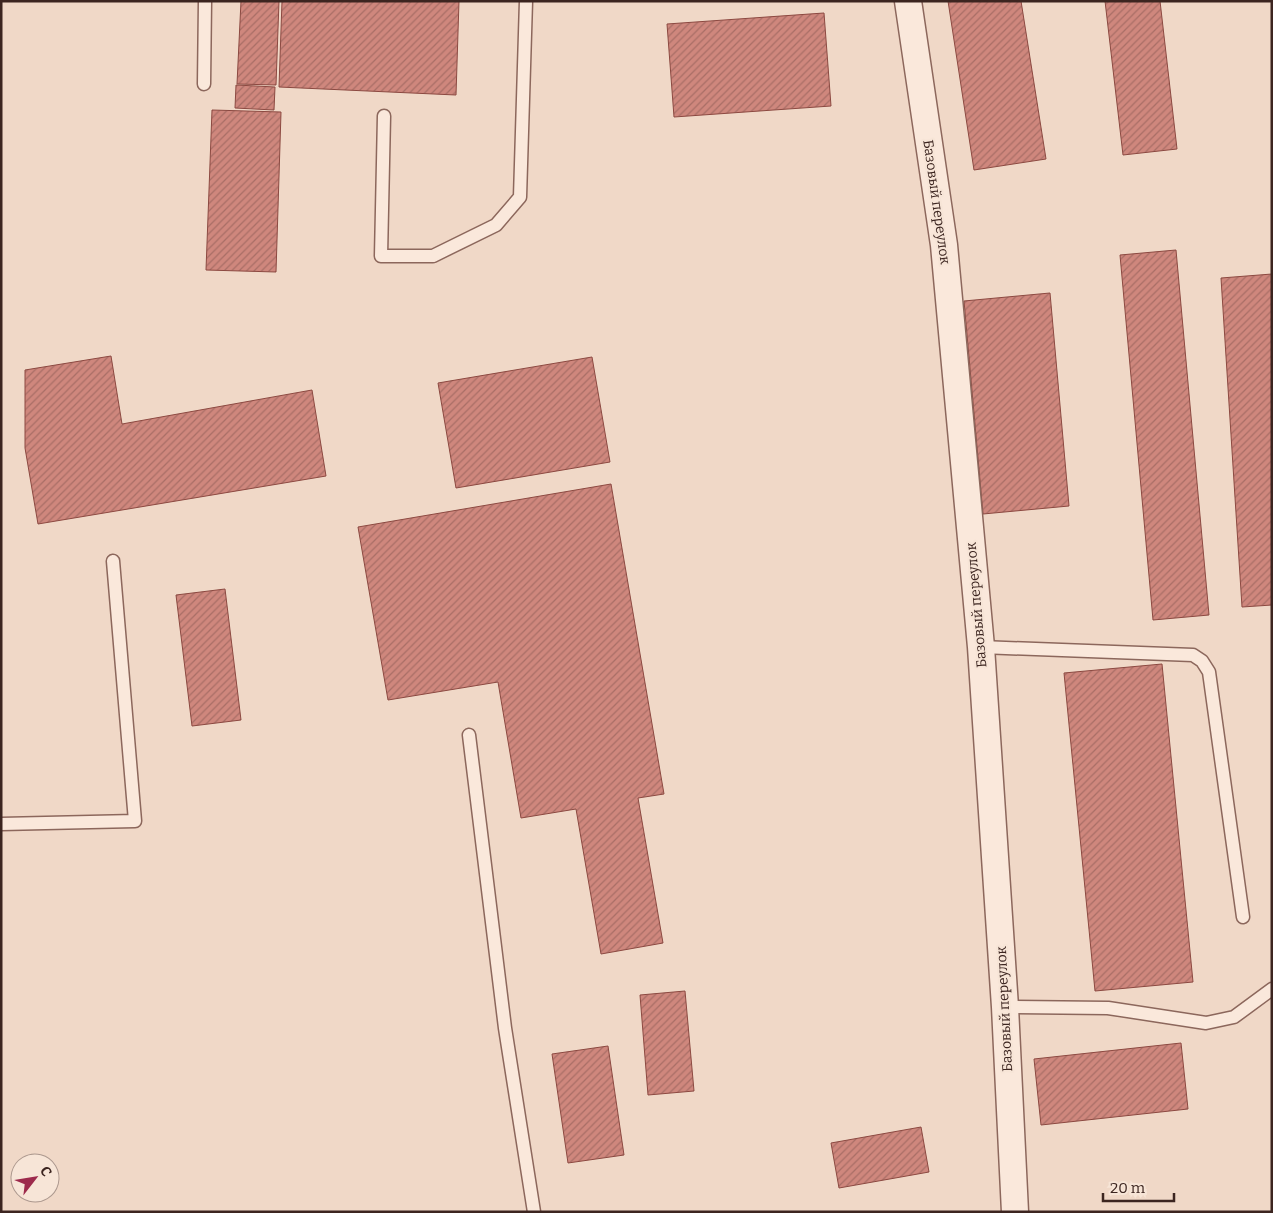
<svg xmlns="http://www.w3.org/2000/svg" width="1273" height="1213" font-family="Bitter,serif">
	<defs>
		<pattern id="building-hatch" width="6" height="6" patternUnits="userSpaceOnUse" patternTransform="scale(1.25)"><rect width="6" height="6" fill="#cf877d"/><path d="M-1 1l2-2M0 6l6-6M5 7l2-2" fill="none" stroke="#a96e66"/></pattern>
	</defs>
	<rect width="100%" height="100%" fill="#f0d8c7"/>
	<path fill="url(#building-hatch)" stroke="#8c4941" d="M241 1H279L276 85 237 84Z
		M282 1H459L456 95 279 87Z
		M948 1H1021L1046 159 974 170Z
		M1105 1H1160L1177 149 1123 155Z
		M824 13 831 106 674 117 667 24Z
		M236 85 275 87 274 110 235 108Z
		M212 110 281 112 276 272 206 270Z
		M1176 250 1209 615 1153 620 1120 255Z
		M1272 274V605L1242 607 1221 278Z
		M1050 293 1069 506 983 514 964 301Z
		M111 356 122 424 312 390 326 476 38 524 25 448V370Z
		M592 357 610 462 456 488 438 383Z
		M611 484 664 794 638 798 663 943 601 954 576 809 521 818 498 682 388 700 358 527Z
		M225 589 241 720 192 726 176 595Z
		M1162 664 1193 982 1095 991 1064 673Z
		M685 991 694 1091 648 1095 640 995Z
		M1181 1043 1188 1109 1041 1125 1034 1059Z
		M608 1046 624 1155 568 1163 552 1054Z
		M921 1127 929 1172 839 1188 831 1143Z"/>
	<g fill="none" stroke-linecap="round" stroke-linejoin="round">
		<defs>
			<path id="lane" d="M204 84 205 1
				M384 116 381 256H433L496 225 520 197 526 1
				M981 647 1193 655 1202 661 1209 672 1243 917
				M469 735 505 1028 534 1212
				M1 824 135 821 113 561
				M1005 1007 1108 1008 1206 1023 1234 1017 1272 989"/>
			<path id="street" d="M908 1 944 245 981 647 1005 1007 1015 1212"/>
		</defs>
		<use href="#lane" stroke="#8c675c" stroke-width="15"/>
		<use href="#street" stroke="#8c675c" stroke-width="29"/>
		<use href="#lane" stroke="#fae8db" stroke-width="12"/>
		<use href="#street" stroke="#fae8db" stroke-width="26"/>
	</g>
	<g text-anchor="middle" stroke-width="4.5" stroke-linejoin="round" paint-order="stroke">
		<g font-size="14" fill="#3c2520" stroke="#f7e5d7">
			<text transform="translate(937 202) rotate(82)" y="5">Базовый переулок</text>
			<text transform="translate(976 605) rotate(-95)" y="5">Базовый переулок</text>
			<text transform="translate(1004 1009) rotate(-93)" y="5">Базовый переулок</text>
		</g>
	</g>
	<rect width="1273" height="1213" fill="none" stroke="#3c2520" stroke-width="5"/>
	<g transform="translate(35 1178) rotate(59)"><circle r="24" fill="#f7e5d7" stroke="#ac988e"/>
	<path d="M0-4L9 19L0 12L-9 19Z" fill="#9d2a4c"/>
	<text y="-8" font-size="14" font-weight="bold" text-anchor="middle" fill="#3c2520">С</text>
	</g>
	<path d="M1103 1193v8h71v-8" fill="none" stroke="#3c2520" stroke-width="2.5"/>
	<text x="1110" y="1193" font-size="15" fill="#3c2520" stroke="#f7e5d7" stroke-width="4" paint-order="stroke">20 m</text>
</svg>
